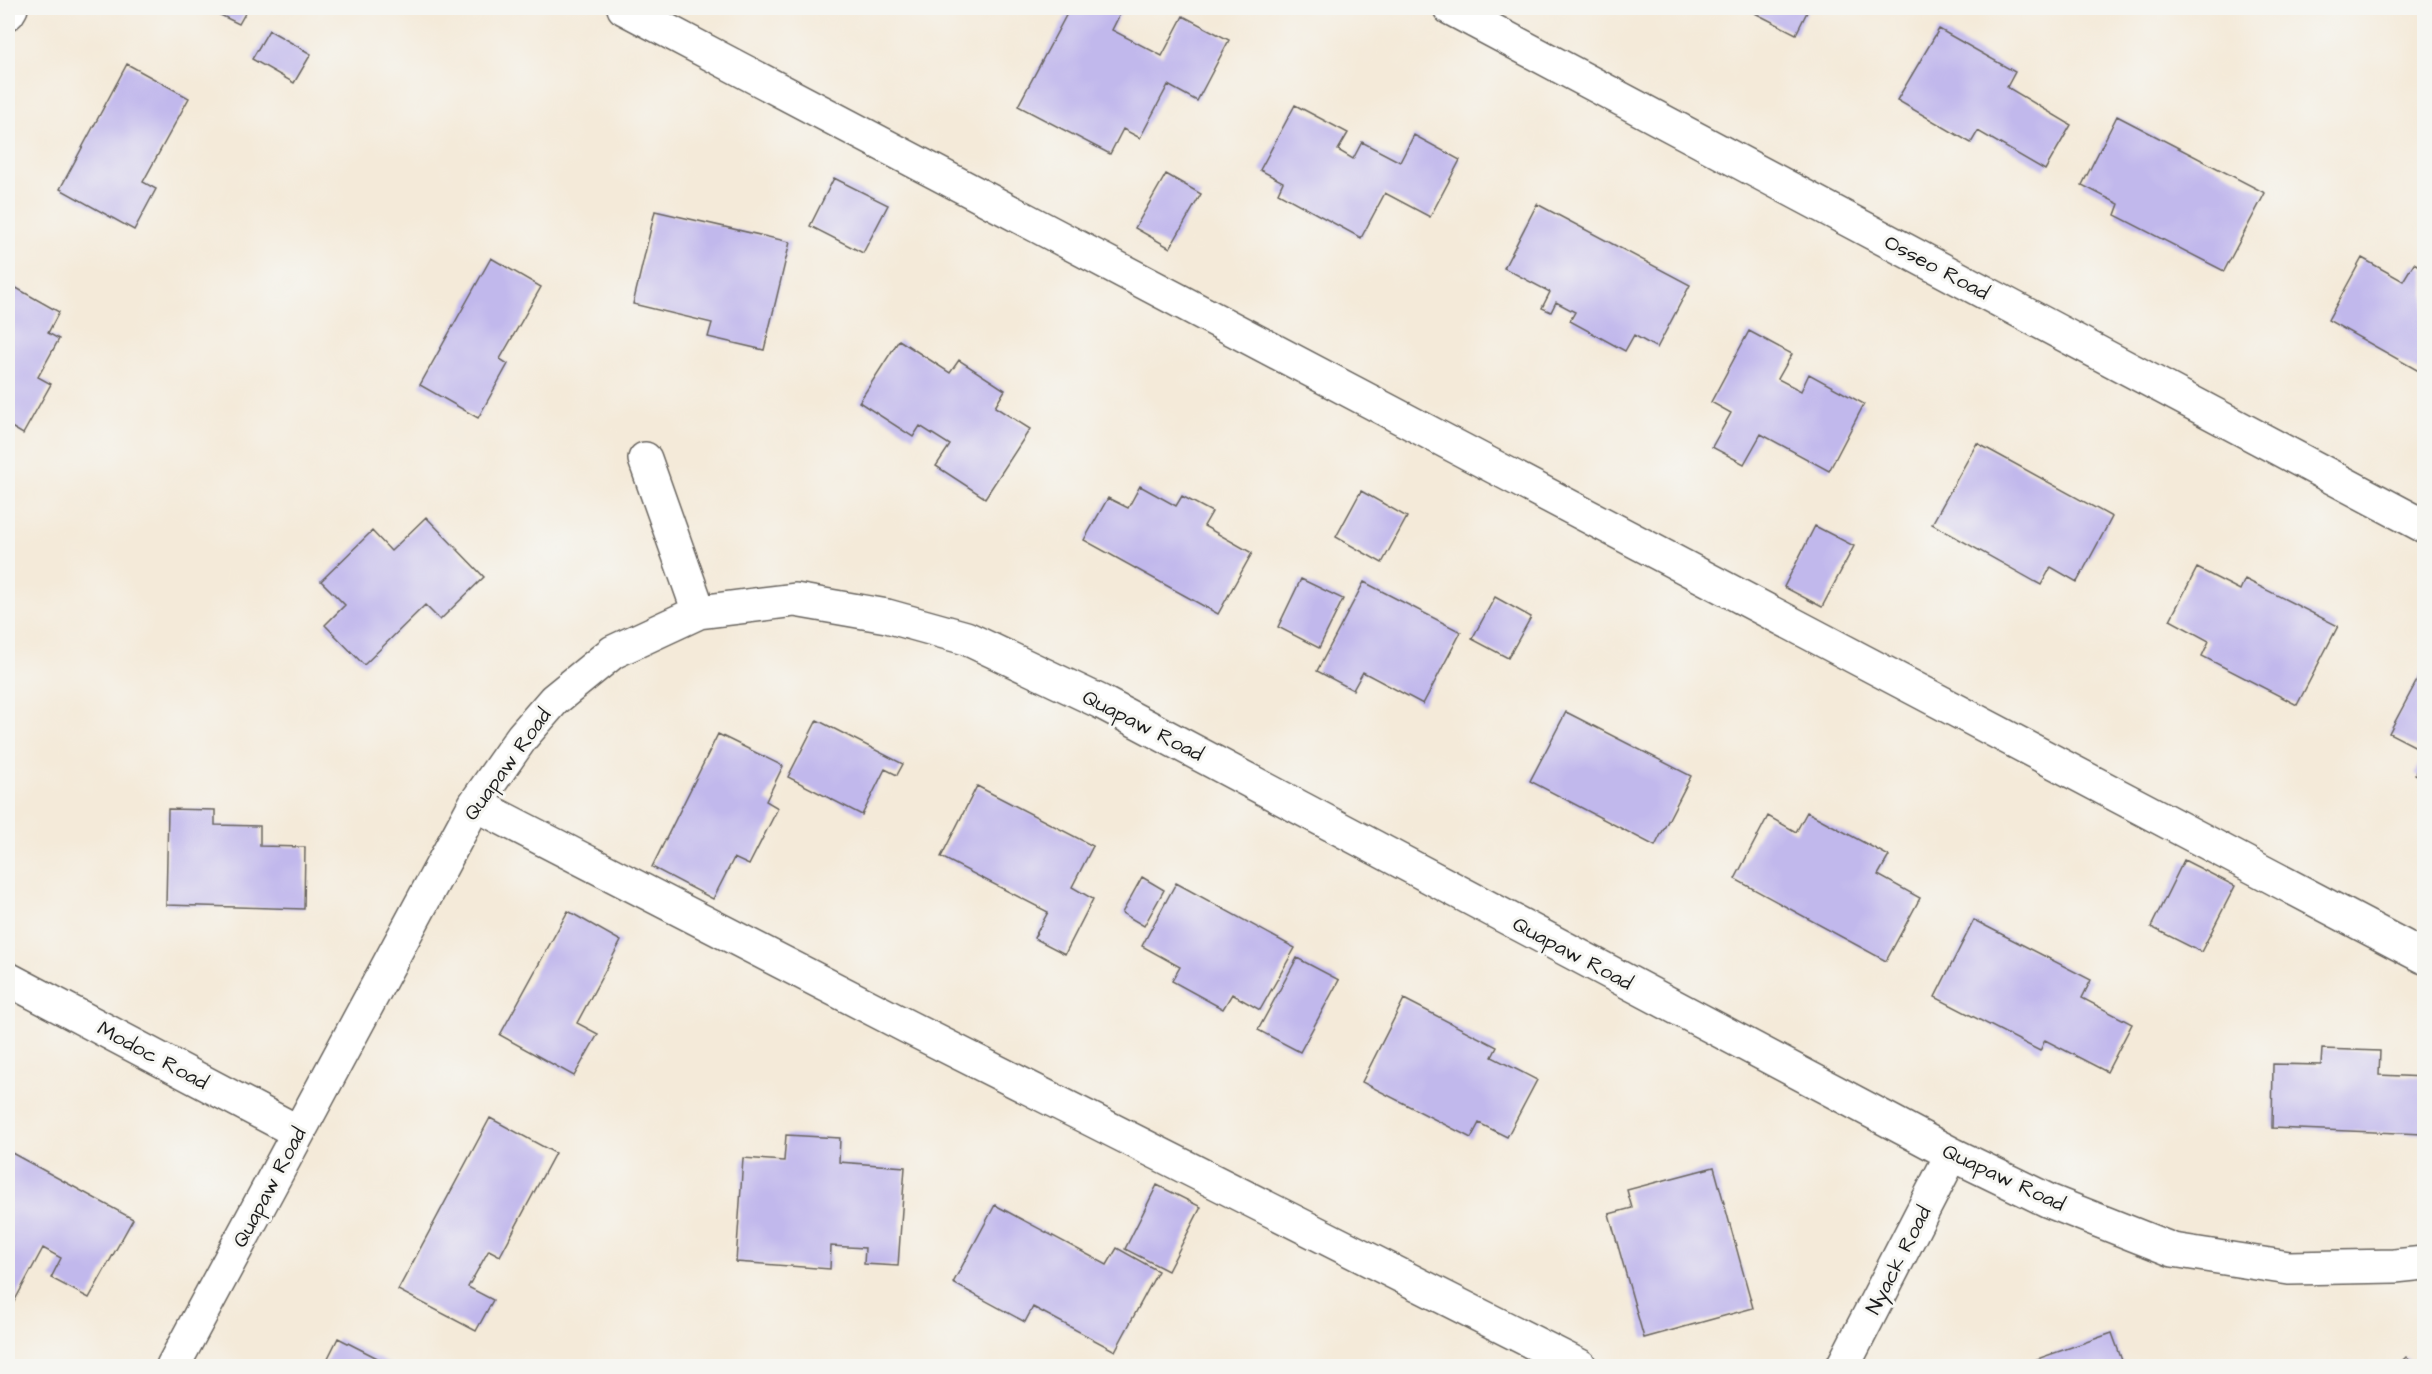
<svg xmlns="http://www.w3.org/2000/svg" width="2432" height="1374" font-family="'Architects Daughter',sans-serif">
	<rect width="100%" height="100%" fill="#f6f6f2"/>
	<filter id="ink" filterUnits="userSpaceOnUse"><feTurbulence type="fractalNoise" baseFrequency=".0167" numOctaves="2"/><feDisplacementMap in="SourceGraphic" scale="12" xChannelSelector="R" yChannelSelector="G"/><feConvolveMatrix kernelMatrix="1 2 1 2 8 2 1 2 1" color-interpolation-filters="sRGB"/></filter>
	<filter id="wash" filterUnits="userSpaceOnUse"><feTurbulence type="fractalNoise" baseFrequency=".008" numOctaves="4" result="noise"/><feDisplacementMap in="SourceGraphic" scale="24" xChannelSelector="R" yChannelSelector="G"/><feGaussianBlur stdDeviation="1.35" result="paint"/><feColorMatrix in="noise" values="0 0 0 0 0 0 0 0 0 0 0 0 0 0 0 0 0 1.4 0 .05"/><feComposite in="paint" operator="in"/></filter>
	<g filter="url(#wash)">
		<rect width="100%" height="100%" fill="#f4ead9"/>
		<g id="blocks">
			<path fill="#c1b8ec" d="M206 8H248L239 24Z
				M1070 8H1123L1112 30 1162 56 1183 16 1229 40 1197 101 1168 85 1140 138 1123 129 1110 154 1018 106Z
				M1745 8H1809L1796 34Z
				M1939 29 2015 72 2007 87 2071 125 2045 170 1978 131 1971 143 1897 100Z
				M269 30 311 54 294 83 252 59Z
				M127 64 189 98 143 182 156 189 134 230 60 189Z
				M1295 105 1348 133 1338 150 1353 159 1362 142 1400 162 1414 135 1460 160 1430 217 1385 193 1361 238 1278 193 1283 182 1260 170Z
				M2117 116 2265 193 2224 271 2115 215 2119 204 2082 185Z
				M1166 174 1201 194 1170 248 1135 228Z
				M834 178 888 205 863 253 810 226Z
				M1537 204 1690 285 1657 348 1634 335 1625 351 1570 321 1575 312 1556 302 1551 312 1542 308 1550 292 1504 268Z
				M655 211 790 242 764 350 708 337 712 323 633 304Z
				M491 258 541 287 500 359 508 364 478 418 420 385Z
				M2362 258 2403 281 2414 263 2424 269V374L2328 320Z
				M11 285 59 312 48 333 59 339 38 377 51 384 23 434 8 425V291Z
				M1749 331 1792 354 1778 379 1801 391 1809 374 1864 404 1829 471 1761 434 1744 464 1712 447 1731 413 1711 402Z
				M899 340 950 373 959 360 1005 390 995 407 1030 429 985 498 936 466 950 445 920 426 913 437 859 402Z
				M1977 443 2112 517 2077 582 2051 567 2041 585 1932 524Z
				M1140 486 1176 506 1182 496 1212 512 1204 526 1252 553 1218 614 1084 540 1108 498 1128 508Z
				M1361 491 1407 517 1382 563 1336 537Z
				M426 517 484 577 440 620 425 605 364 665 325 625 345 605 321 581 372 531 391 551Z
				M1815 526 1854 546 1822 607 1784 587Z
				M2197 568 2240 590 2245 579 2338 626 2297 705 2202 656 2209 641 2170 620Z
				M1301 579 1343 599 1319 648 1278 627Z
				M1364 582 1461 632 1423 704 1363 672 1353 690 1317 671Z
				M1495 597 1531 617 1508 658 1472 639Z
				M2421 673 2424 675V751L2389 733Z
				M1566 712 1691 776 1655 846 1530 781Z
				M817 720 903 764 897 775 885 769 862 815 788 777Z
				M718 734 783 766 766 801 778 808 749 865 734 858 713 899 652 867Z
				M2424 755V779L2415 774Z
				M977 786 1093 846 1072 887 1093 899 1065 954 1034 938 1048 912 941 857Z
				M168 809 215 810V825L260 826V846L305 847 304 909 166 905Z
				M1807 812 1889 856 1878 875 1920 898 1886 961 1735 879 1768 816 1796 832Z
				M2184 860 2235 886 2201 952 2151 927Z
				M1142 877 1164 890 1144 926 1122 913Z
				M1176 883 1295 948 1260 1010 1232 994 1223 1009 1172 981 1180 967 1142 946Z
				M568 911 621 941 577 1023 598 1034 574 1076 500 1035Z
				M1974 920 2091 980 2082 998 2132 1024 2107 1072 2045 1040 2040 1051 1935 997Z
				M1297 958 1339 980 1300 1052 1258 1030Z
				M1404 999 1497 1047 1492 1057 1537 1080 1507 1137 1479 1123 1471 1138 1362 1082Z
				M2322 1049 2380 1051 2379 1075 2424 1077V1134L2272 1128 2273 1064 2321 1065Z
				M490 1118 555 1153 500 1256 489 1250 468 1287 493 1300 476 1331 398 1290Z
				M786 1135 840 1138 839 1162 905 1167 898 1266 864 1264 865 1248 831 1246 830 1269 736 1262 743 1158 784 1161Z
				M10 1152 133 1219 89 1298 51 1278 61 1258 43 1248 8 1313V1156Z
				M1714 1167 1753 1308 1644 1338 1609 1214 1632 1208 1627 1190Z
				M1157 1185 1201 1207 1168 1271 1125 1249Z
				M995 1205 1107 1265 1117 1248 1158 1271 1115 1351 1033 1307 1025 1322 953 1283Z
				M2112 1333 2124 1366H2017Z
				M338 1338 393 1366H324Z
				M2406 1357 2416 1366H2397Z"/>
		</g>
	</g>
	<g filter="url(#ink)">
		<use href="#blocks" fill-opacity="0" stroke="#68645e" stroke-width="1.5"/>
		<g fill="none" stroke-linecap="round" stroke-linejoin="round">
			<defs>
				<path id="minor" d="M624 8 2424 957
					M1450 8 2424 526
					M8 13 11 8
					M645 459 699 612
					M475 804 908 1027 1580 1366
					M8 979 298 1132
					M173 1366 475 804 522 737 554 700 613 652 699 612 795 600 887 616 966 638 1101 702 1952 1154 2049 1201 2173 1250 2289 1268 2395 1266 2424 1263
					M1843 1366 1952 1154"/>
			</defs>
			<use href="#minor" stroke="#68645e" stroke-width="36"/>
			<use href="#minor" stroke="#fff" stroke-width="33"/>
		</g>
	</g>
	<g text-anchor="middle" stroke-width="6" stroke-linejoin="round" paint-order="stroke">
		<g font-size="21" fill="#1c1c1c" stroke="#f6f6f2">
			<text transform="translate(1937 267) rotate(28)" y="7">Osseo Road</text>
			<text transform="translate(1143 725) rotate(27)" y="7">Quapaw Road</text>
			<text transform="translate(507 764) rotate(-54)" y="7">Quapaw Road</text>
			<text transform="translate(1573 953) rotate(28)" y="7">Quapaw Road</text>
			<text transform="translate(153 1055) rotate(28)" y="7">Modoc Road</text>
			<text transform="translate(2004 1177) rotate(25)" y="7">Quapaw Road</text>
			<text transform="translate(269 1187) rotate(-62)" y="7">Quapaw Road</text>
			<text transform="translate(1898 1260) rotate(-63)" y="7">Nyack Road</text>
		</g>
	</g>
	<rect width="2432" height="1374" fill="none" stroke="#f6f6f2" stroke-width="30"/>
</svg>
